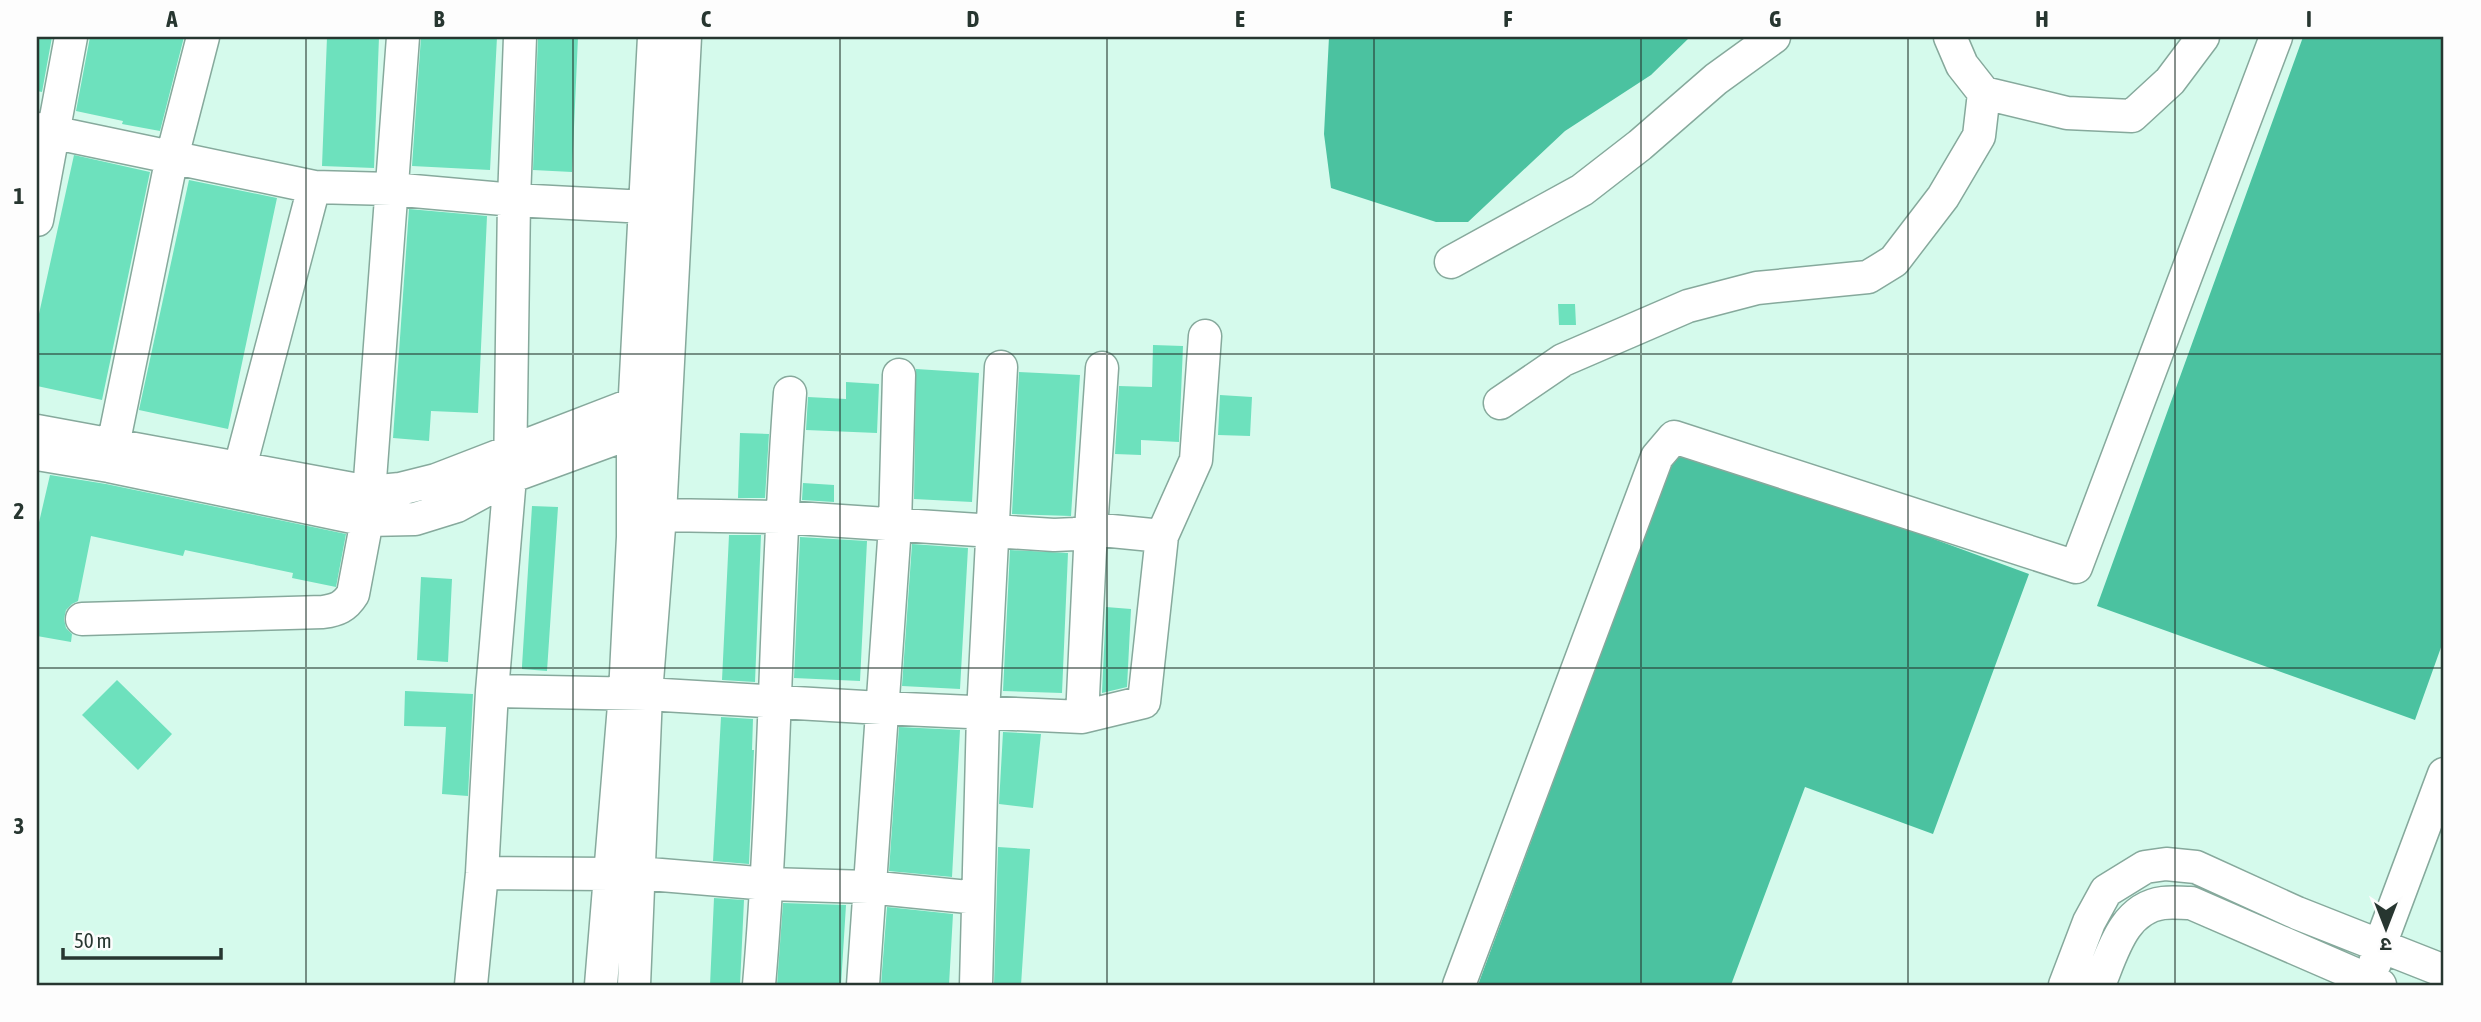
<svg xmlns="http://www.w3.org/2000/svg" width="2481" height="1022" font-family="'Asap Condensed','Noto Sans Devanagari',sans-serif">
	<rect width="100%" height="100%" fill="#d5faec"/>
	<path fill="#4bc2a0" d="M1329 37H1690L1651 75 1565 131 1468 222H1436L1331 188 1324 134Z
		M2303 37H2444V639L2415 720 2097 606Z
		M1678 445 2029 574 1933 834 1805 787 1731 985H1478Z"/>
	<path fill="#6de1bd" d="M37 37H52L42 92 37 91Z
		M90 37H184L160 131 122 124 123 121 76 111Z
		M327 37H379L374 168 322 166Z
		M421 37H497L490 170 412 166Z
		M538 37H578L572 172 533 170Z
		M74 155 150 172 102 400 37 386V323Z
		M189 180 277 198 228 429 139 410Z
		M409 209 487 216 478 413 431 411 429 441 393 438Z
		M1558 304H1575L1576 325H1559Z
		M1153 345 1183 346 1179 442 1141 440V455L1115 454 1119 386 1152 387Z
		M916 369 979 373 972 502 914 499Z
		M1019 372 1080 375 1071 516 1012 514Z
		M846 382 879 384 877 433 806 430 808 397 846 399Z
		M1220 395 1252 397 1250 436 1218 435Z
		M740 433 769 434 765 498H738Z
		M50 475 106 484 346 534 336 587 292 578 293 573 185 550 183 556 91 536 78 601 72 604 66 610 64 619 66 628 72 634 71 642 37 636V531Z
		M803 483 834 485V502L802 500Z
		M532 506 558 507 547 671 522 669V666Z
		M729 535H761L755 682 722 680Z
		M800 537 867 541 860 681 794 678Z
		M912 544 968 548 960 689 902 686Z
		M1010 550 1068 553 1062 693 1003 691Z
		M421 577 452 579 448 662 417 660Z
		M1106 607 1131 609 1127 687 1102 693Z
		M117 680 172 734 138 770 82 715Z
		M405 691 473 694 468 796 442 794 446 727 404 726Z
		M721 717 753 719 752 750H754L749 864 713 861Z
		M899 727 960 730 952 877 889 871Z
		M1003 732 1041 734 1033 808 999 804Z
		M998 847 1030 849 1021 985H994Z
		M714 898 744 900 740 985H710Z
		M783 903 846 905 841 985H777Z
		M887 907 953 914 949 985H881Z"/>
	<g fill="none" stroke-linecap="round" stroke-linejoin="round">
		<defs>
			<path id="minor" d="M520 37 514 200 510 477 492 691 646 694 881 708 1082 717 1144 702 1162 536 1196 460 1205 336
				M1984 93 2067 113 2132 116 2170 81 2203 37
				M37 129 314 187 391 189 514 200 646 207
				M37 220 71 37
				M1451 262 1582 190 1640 145 1716 79 1774 37
				M1500 403 1563 360 1688 306 1757 288 1868 277 1894 261 1943 197 1979 136 1984 93 1962 65 1950 37
				M37 431 369 492 400 489 436 480 636 403 654 401
				M37 454 109 466 367 520 415 519 457 506 510 477 633 432 653 429
				M109 465 172 157 203 37
				M234 490 314 187
				M660 515 781 517 1054 535 1076 534 1091 529 1162 536
				M82 619 323 612C337 610 345 607 353 594L367 520 403 37
				M1082 717 1091 529 1102 368
				M482 873 610 874
				M637 873 768 884 868 887 978 898
				M2375 963 2380 945 2444 774
				M471 985 482 873 492 691
				M601 985 625 693 633 537V432L654 37
				M634 985 646 694 660 515 685 37
				M759 985C776 788 775 590 790 393
				M863 985 895 526 899 375
				M976 985 983 714 1001 367
				M1459 985 1657 457 1674 437 2076 567 2276 37
				M2065 985 2089 922 2106 891 2145 867 2166 864 2196 867 2297 913 2444 971
				M2099 985C2112 954 2123 908 2163 903 2172 902 2182 903 2191 903L2380 985"/>
		</defs>
		<use href="#minor" stroke="#86a99c" stroke-width="35"/>
		<use href="#minor" stroke="#fff" stroke-width="32"/>
	</g>
	<path fill="none" stroke="#273630" stroke-width="2" stroke-opacity="0.55" d="M306 37V985M573 37V985M840 37V985M1107 37V985M1374 37V985M1641 37V985M1908 37V985M2175 37V985M37 354H2444M37 668H2444"/>
	<rect width="2481" height="1022" fill="none" stroke="#fdfdfd" stroke-width="77"/>
	<g transform="translate(2386 928) rotate(180)" stroke="#fdfdfd" stroke-width="5" paint-order="stroke">
	<path d="M0-5L12 26L0 18L-12 26Z" fill="#273630"/>
	<text y="-10" font-size="19" font-weight="bold" text-anchor="middle" fill="#273630">उ</text>
	</g>
	<path d="M63 948v10h158v-10" fill="none" stroke="#273630" stroke-width="3.5"/>
	<text x="74" y="948" font-size="21" fill="#273630" stroke="#fdfdfd" stroke-width="5" paint-order="stroke">50 m</text>
	<rect x="38" y="38" width="2404" height="946" fill="none" stroke="#273630" stroke-width="2.5"/>
	<g font-size="23" text-anchor="middle" font-weight="bold" fill="#273630">
		<text x="172" y="27">A</text>
		<text x="439" y="27">B</text>
		<text x="706" y="27">C</text>
		<text x="973" y="27">D</text>
		<text x="1240" y="27">E</text>
		<text x="1508" y="27">F</text>
		<text x="1775" y="27">G</text>
		<text x="2042" y="27">H</text>
		<text x="2309" y="27">I</text>
		<text x="19" y="204">1</text>
		<text x="19" y="519">2</text>
		<text x="19" y="834">3</text>
	</g>
</svg>
